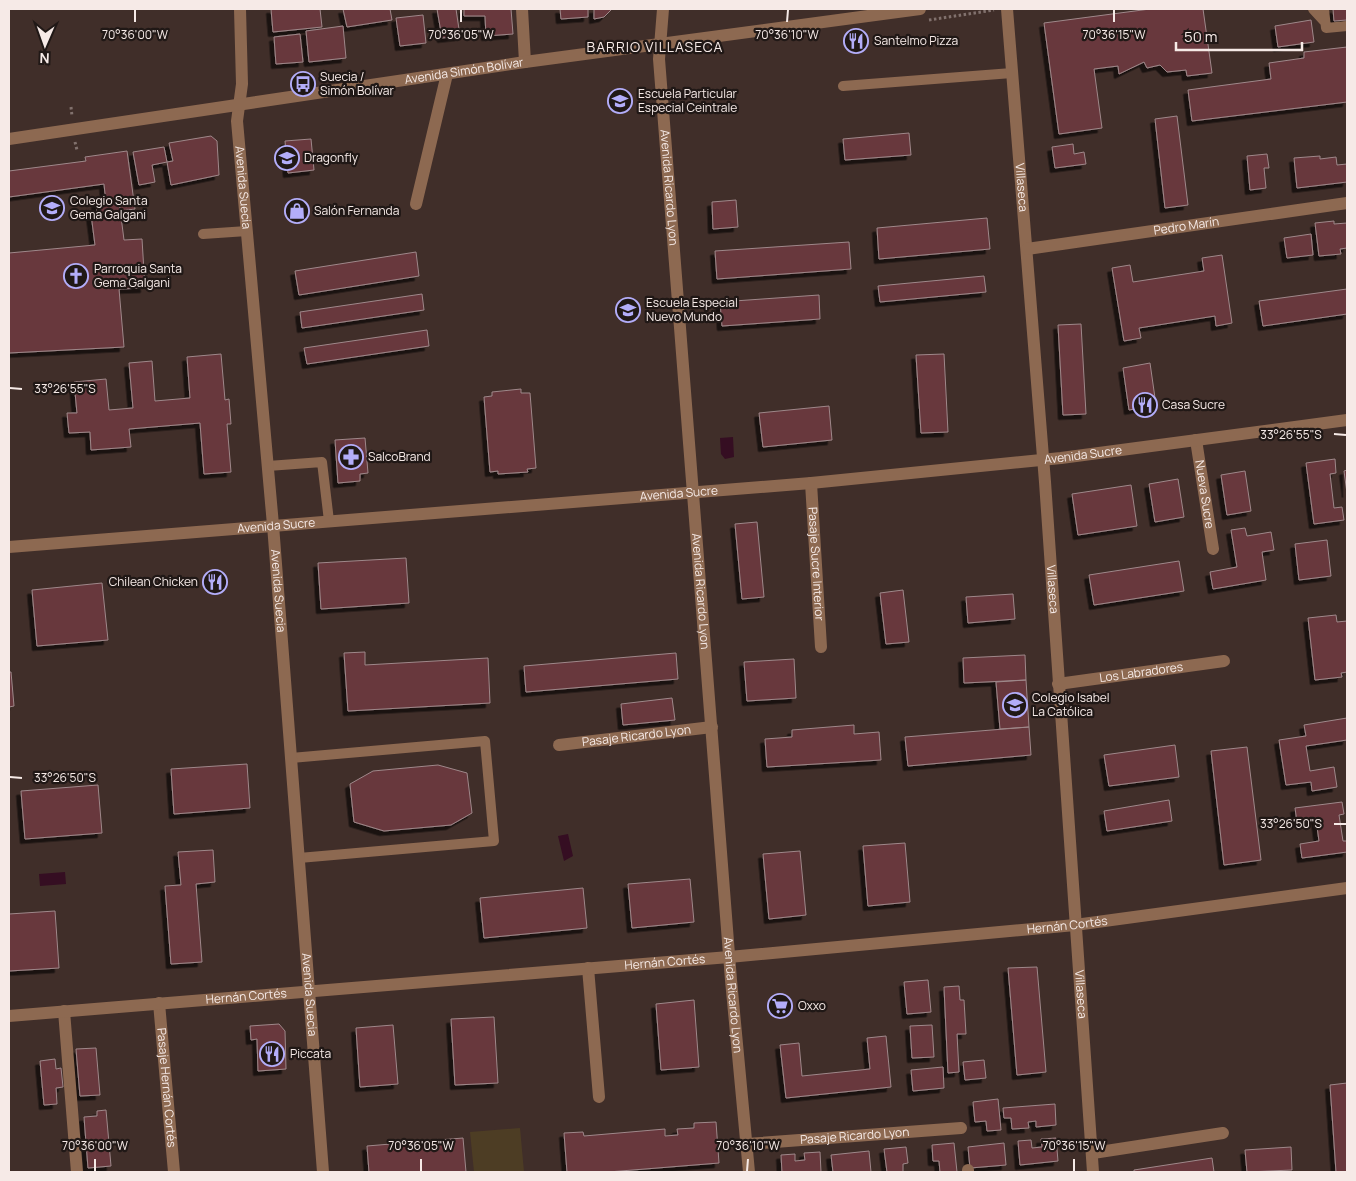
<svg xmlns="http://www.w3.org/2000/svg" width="1356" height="1181" font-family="Manrope,sans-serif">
	<defs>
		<filter id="shadow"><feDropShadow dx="-4.5" dy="4.5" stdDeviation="0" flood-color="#0009"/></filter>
	</defs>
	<rect width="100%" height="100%" fill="#402e29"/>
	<path fill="#4d3d24" d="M520 1128 524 1172H474L470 1132Z"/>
	<path fill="#350e22" d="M733 437 734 457 725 459 721 454 720 438Z
		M568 834 573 856 564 861 558 836Z
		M65 872 66 884 40 886 39 874Z"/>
	<path fill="#67373d" stroke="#9f888a" filter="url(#shadow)" d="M271 9H320L322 27 273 32Z
		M343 9H390L392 20 347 27Z
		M437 9H456L460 36 442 38Z
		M464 9H511L513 34 486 36 485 16H464Z
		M560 9H588V17L561 19Z
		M594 9H612L604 17 594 19Z
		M1150 9H1203L1212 73 1187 76 1186 70 1167 72 1160 65 1147 68 1144 62 1119 74 1118 66 1094 69 1102 128 1059 134 1044 23Z
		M1333 9H1347V20L1334 21Z
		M423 15 426 43 400 46 396 18Z
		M1311 20 1314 42 1278 47 1275 26Z
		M343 26 346 58 309 62 306 31Z
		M300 34 303 62 276 64 274 37Z
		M1347 47V102L1192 121 1188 90 1271 79 1269 63 1304 58V52Z
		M1177 116 1188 205 1165 208 1155 119Z
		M909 133 911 155 845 160 843 139Z
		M211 136 217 141 219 175 171 185 167 162 173 161 169 143Z
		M311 139 314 170 288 173 285 141Z
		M1073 144 1074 154 1084 152 1086 164 1055 168 1052 147Z
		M164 147 167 162 152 165 155 182 139 185 133 152Z
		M127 151 135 209 120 211 119 201 106 203 104 184 9 197V171L86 161 85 157Z
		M1267 154 1269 168H1264L1266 188 1250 190 1247 156Z
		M1320 156V159L1336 157 1337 165 1347 164V182L1297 188 1294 158Z
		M736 200 738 227 713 229 712 202Z
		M119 201 124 240 142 239 145 288 119 289 124 347 9 353V253L95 245 91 214H97L96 203Z
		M987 218 990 249 879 259 877 228Z
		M1334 221V224L1347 223V248L1340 249 1341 254 1319 256 1315 223Z
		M1311 234 1313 255 1287 258 1284 238Z
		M849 242 851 269 717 279 715 251Z
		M416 252 419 276 299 295 295 271Z
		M1222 255 1232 323 1216 326 1215 316 1139 328 1141 338 1124 341 1112 268 1130 265 1133 282 1204 271 1202 258Z
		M984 276 986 292 880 302 878 286Z
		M1347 289V314L1263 326 1259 301Z
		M422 294 424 310 302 328 300 312Z
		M819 295 820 319 722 326 720 302Z
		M1081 324 1086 414 1063 415 1058 325Z
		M427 330 429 346 307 364 304 348Z
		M221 354 225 400 229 399 231 424H227L231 472 204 474 200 423 129 429 131 447 91 450 90 432 69 433 67 413H77L74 382 106 379 109 410 133 408 129 363 152 361 155 401 190 398 187 357Z
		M944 354 948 432 921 433 916 355Z
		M1150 363 1156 405 1129 410 1123 368Z
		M521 389V393H530L536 468 527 469 528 472 498 474V471L490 472 484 397 492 396V392Z
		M829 406 832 440 763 447 759 413Z
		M365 438 368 473 360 474V481L338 483 335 440Z
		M1335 459 1336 473 1330 474 1334 508 1342 507 1344 520 1314 524 1306 463Z
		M1347 470V493L1344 471Z
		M1245 471 1251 511 1227 515 1221 475Z
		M1178 479 1184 517 1155 522 1149 484Z
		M1131 485 1137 526 1078 535 1072 494Z
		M757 522 764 597 742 599 735 524Z
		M1245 528 1247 536 1271 532 1274 550 1262 552 1266 580 1213 589 1210 572 1237 567 1231 530Z
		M1327 540 1331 576 1299 580 1295 544Z
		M406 558 409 603 321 609 318 563Z
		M1179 561 1184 591 1094 605 1089 575Z
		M102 583 108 640 37 646 32 590Z
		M903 590 909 642 886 644 880 593Z
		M1013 594 1015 619 968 623 966 597Z
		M1336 615 1337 622 1347 621V672L1341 673 1342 677 1315 680 1308 618Z
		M365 652V665L488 658 490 703 348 711 344 653Z
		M676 653 678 679 526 692 524 666Z
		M1025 655 1026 680 964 683 963 658Z
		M794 659 796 698 747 701 744 662Z
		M9 672H11L14 706 9 707Z
		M1026 680 1029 727 1000 729 996 682Z
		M672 698 675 720 623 725 621 704Z
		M1347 718V740L1306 746 1310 771 1334 767 1337 787 1312 791 1311 782 1286 785 1279 740 1306 736 1304 725Z
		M854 725V734L879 732 881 760 767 767 765 739 792 737V730Z
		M1029 727 1031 755 908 766 905 737Z
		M1175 745 1179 777 1109 786 1104 755Z
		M1247 747 1261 860 1224 865 1211 751Z
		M247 764 250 808 174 814 171 769Z
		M438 765 467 773 472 813 451 825 384 831 354 822 350 784 373 771Z
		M98 785 102 833 25 839 21 791Z
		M1169 800 1172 821 1107 831 1104 811Z
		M1342 802 1344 814 1339 815 1343 841H1347V852L1302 858 1300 844 1319 841 1316 819 1297 822 1295 808Z
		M905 843 910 902 868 906 863 846Z
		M213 850 215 882 196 884 202 962 171 964 165 886 181 885 178 852Z
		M800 851 806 915 769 919 763 854Z
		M690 879 694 922 632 928 628 884Z
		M583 888 587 928 484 938 480 898Z
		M55 911 59 968 9 971V914Z
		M1037 967 1046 1072 1017 1075 1008 968Z
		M928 980 931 1012 907 1014 904 982Z
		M959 986 960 1000H964L966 1034H957L959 1072 948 1073 944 987Z
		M694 1000 699 1067 661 1070 656 1004Z
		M494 1017 498 1083 455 1085 451 1019Z
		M279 1024 285 1031 286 1069 258 1071 257 1039 251 1040 250 1026Z
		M393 1025 398 1084 360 1087 356 1028Z
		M932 1025 934 1057 912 1058 910 1026Z
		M886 1036 891 1087 786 1098 780 1045 799 1043 802 1076 870 1069 867 1038Z
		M96 1048 100 1095 80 1096 76 1049Z
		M55 1059 56 1069 61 1068 63 1087 56 1088 57 1104 44 1105 40 1061Z
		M984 1060 986 1078 965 1080 963 1062Z
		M943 1067 944 1088 913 1091 911 1070Z
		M1347 1083V1172H1336L1330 1085Z
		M998 1099 1001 1130 987 1131 986 1121 975 1122 973 1102Z
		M1055 1104 1056 1125 1036 1127V1121L1028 1122 1029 1128 1012 1129 1011 1118H1004L1003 1108Z
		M106 1110 111 1166 88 1168 84 1117 97 1116V1111Z
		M716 1122 719 1163 608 1172H567L564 1133 583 1132 584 1136 665 1129V1136L678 1135 677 1129 694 1128V1123Z
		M463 1138 466 1172H369L367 1146Z
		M1056 1138 1058 1161 1020 1165 1018 1141 1031 1140 1032 1148 1042 1147 1041 1139Z
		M954 1143 957 1172H935H940L939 1161H933L932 1145Z
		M1004 1143 1006 1165 970 1168 968 1147Z
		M906 1147 908 1163 903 1164V1172H887L884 1149Z
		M1291 1147 1292 1170 1247 1172 1245 1150Z
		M869 1151 871 1172H833L831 1155Z
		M820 1152 821 1172H782L781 1155 795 1154V1161L805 1160 804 1153Z
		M1212 1158 1214 1172H1134V1170Z"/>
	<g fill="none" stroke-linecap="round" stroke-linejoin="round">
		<path stroke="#81716d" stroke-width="3" stroke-dasharray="2.5 2.5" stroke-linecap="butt" d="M929 20 994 10
			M71 107 72 116
			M75 142 77 150"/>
		<path stroke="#8d6951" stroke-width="10" d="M1313 9 1325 22
			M1324 9 1326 28 1347 26
			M843 86 1012 73
			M203 234 247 231
			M268 466 322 462 329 521
			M291 758 485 741 494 841 299 858"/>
		<g stroke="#8d6951" stroke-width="12">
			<path d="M522 9 525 62"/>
			<path id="s1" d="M1007 9 1045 482 1093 1172"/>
			<path d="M416 204 447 74"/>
			<path id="s2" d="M1027 249 1347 203"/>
			<path id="s3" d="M1196 440 1213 549"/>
			<path id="s4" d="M811 483 821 647"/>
			<path id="s5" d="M1058 684 1224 661"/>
			<path id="s6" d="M559 745 712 727"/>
			<path d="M588 968 599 1097"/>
			<path id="s7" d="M159 1003 174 1172"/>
			<path d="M64 1011 77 1172"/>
			<path id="s8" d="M9 1016 729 957 1075 925 1347 888"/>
			<path id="s9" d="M747 1144 961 1128"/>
			<path d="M1093 1153 1223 1133"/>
			<path d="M968 1170V1172"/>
		</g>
		<g stroke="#8d6951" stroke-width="12">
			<path id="s10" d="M240 9 242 84 237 121 273 525 323 1172"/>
			<path id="s11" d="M663 9 659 59 731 980 749 1172"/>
			<path id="s12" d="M9 139 525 62 920 9"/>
			<path id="s13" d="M9 547 811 483 1061 458 1347 420"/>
		</g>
	</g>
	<path fill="none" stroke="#f6eae7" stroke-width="2" d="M135 22V10M461 22V10M787 22 788 10M1114 22V10M10 388 22 389M1334 434 1346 435M10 777 22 778M1334 824H1346M95 1171V1159M421 1171V1159M747 1171 748 1159M1074 1171V1159"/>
	<defs>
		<symbol id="restaurant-ring" viewBox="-11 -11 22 22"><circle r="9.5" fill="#201816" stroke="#b3adf9" stroke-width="1.5"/><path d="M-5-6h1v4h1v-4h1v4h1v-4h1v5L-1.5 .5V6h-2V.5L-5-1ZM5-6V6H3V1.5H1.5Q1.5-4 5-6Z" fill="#b3adf9"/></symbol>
		<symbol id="bus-ring" viewBox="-11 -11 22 22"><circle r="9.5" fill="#201816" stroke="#b3adf9" stroke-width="1.5"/><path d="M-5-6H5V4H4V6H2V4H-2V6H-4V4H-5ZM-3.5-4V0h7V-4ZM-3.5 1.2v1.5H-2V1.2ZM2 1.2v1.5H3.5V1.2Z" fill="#b3adf9"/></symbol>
		<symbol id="school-ring" viewBox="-11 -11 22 22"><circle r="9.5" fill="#201816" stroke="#b3adf9" stroke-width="1.5"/><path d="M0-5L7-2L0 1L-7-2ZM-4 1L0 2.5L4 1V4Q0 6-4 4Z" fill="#b3adf9"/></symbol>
		<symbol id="shop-ring" viewBox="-11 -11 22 22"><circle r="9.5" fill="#201816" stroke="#b3adf9" stroke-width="1.5"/><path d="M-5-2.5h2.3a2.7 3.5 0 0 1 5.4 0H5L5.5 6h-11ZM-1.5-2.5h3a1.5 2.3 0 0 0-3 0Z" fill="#b3adf9"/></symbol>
		<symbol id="church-ring" viewBox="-11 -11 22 22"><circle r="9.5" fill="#201816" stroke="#b3adf9" stroke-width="1.5"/><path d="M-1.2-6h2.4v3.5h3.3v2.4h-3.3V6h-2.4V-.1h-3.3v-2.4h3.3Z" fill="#b3adf9"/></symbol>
		<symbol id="pharmacy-ring" viewBox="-11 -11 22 22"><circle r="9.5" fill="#201816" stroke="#b3adf9" stroke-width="1.5"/><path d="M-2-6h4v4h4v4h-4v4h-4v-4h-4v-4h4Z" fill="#b3adf9"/></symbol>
		<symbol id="supermarket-ring" viewBox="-11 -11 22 22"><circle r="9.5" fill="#201816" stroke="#b3adf9" stroke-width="1.5"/><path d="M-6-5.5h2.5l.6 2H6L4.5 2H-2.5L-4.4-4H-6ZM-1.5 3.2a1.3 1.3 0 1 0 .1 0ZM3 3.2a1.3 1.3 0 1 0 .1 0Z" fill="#b3adf9"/></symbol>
	</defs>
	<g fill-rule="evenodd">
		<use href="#restaurant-ring" x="842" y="27" width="28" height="28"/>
		<use href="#bus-ring" x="289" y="70" width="28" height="28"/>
		<use href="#school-ring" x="606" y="87" width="28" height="28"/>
		<use href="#school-ring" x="273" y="144" width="28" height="28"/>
		<use href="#school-ring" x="38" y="194" width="28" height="28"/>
		<use href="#shop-ring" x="283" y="197" width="28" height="28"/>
		<use href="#church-ring" x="62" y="262" width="28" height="28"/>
		<use href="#school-ring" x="614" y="296" width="28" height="28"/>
		<use href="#restaurant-ring" x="1131" y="391" width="28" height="28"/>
		<use href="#pharmacy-ring" x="337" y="443" width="28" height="28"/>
		<use href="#restaurant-ring" x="201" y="568" width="28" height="28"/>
		<use href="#school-ring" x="1001" y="691" width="28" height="28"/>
		<use href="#supermarket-ring" x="766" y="992" width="28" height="28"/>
		<use href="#restaurant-ring" x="258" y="1040" width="28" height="28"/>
	</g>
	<g text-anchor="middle" stroke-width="4.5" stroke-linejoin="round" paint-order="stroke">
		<g font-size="12" fill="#f6eae7" stroke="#201816" text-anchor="start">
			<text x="874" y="45">Santelmo Pizza</text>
			<text x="320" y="81">Suecia /<tspan x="320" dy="14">Simón Bolívar</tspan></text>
			<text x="638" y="98">Escuela Particular<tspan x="638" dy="14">Especial Ceintrale</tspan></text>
			<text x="304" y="162">Dragonfly</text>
			<text x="70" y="205">Colegio Santa<tspan x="70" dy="14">Gema Galgani</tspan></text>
			<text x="314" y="215">Salón Fernanda</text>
			<text x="94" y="273">Parroquia Santa<tspan x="94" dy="14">Gema Galgani</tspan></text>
			<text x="646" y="307">Escuela Especial<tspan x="646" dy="14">Nuevo Mundo</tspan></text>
			<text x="1162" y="409">Casa Sucre</text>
			<text x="368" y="461">SalcoBrand</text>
			<text x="198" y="586" text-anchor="end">Chilean Chicken</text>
			<text x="1032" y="702">Colegio Isabel<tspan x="1032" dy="14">La Católica</tspan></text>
			<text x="798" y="1010">Oxxo</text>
			<text x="290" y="1058">Piccata</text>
		</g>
		<g font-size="12" fill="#f6eae7" stroke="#201816">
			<text dy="4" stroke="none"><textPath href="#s12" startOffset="460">Avenida Simón Bolívar</textPath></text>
			<text dy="4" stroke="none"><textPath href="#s10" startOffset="179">Avenida Suecia</textPath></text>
			<text dy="4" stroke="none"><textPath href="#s11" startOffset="179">Avenida Ricardo Lyon</textPath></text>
			<text dy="4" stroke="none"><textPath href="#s1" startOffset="179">Villaseca</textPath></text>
			<text dy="4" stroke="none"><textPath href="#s2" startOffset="161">Pedro Marín</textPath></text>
			<text dy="4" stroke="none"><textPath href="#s13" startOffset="1078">Avenida Sucre</textPath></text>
			<text dy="4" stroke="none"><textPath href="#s13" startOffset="672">Avenida Sucre</textPath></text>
			<text dy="4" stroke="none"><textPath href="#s3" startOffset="55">Nueva Sucre</textPath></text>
			<text dy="4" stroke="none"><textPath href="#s13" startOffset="268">Avenida Sucre</textPath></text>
			<text dy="4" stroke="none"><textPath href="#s4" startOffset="81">Pasaje Sucre Interior</textPath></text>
			<text dy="4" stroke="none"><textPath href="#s10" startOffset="584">Avenida Suecia</textPath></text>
			<text dy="4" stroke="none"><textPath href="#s11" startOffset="584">Avenida Ricardo Lyon</textPath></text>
			<text dy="4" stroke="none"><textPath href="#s1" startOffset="582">Villaseca</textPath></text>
			<text dy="4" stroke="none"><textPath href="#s5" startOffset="84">Los Labradores</textPath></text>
			<text dy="4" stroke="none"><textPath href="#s6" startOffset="78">Pasaje Ricardo Lyon</textPath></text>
			<text dy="4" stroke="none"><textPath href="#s8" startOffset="1062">Hernán Cortés</textPath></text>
			<text dy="4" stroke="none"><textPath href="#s8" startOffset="658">Hernán Cortés</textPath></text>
			<text dy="4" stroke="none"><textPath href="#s10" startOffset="989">Avenida Suecia</textPath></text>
			<text dy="4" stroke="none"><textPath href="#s11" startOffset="989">Avenida Ricardo Lyon</textPath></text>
			<text dy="4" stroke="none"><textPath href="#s1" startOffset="988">Villaseca</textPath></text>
			<text dy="4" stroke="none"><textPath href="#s8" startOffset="238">Hernán Cortés</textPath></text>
			<text dy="4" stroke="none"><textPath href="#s7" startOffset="85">Pasaje Hernán Cortés</textPath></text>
			<text dy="4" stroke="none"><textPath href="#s9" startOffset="108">Pasaje Ricardo Lyon</textPath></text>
		</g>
		<g font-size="14" letter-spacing="1" fill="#f6eae7" stroke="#201816">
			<text x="655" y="52">BARRIO VILLASECA</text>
		</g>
	</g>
	<g font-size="12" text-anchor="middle" fill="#f6eae7" stroke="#201816" stroke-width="4.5" stroke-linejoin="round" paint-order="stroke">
		<text x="135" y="39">70°36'00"W</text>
		<text x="461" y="39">70°36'05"W</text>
		<text x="787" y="39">70°36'10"W</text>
		<text x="1114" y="39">70°36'15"W</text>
		<text x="65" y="393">33°26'55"S</text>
		<text x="1291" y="439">33°26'55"S</text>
		<text x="65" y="782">33°26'50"S</text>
		<text x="1291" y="828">33°26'50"S</text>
		<text x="95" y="1150">70°36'00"W</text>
		<text x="421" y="1150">70°36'05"W</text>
		<text x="748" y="1150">70°36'10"W</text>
		<text x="1074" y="1150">70°36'15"W</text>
	</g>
	<rect width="1356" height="1181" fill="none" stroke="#f6eae7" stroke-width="20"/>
	<g transform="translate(45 45) rotate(182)" stroke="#201816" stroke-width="4" paint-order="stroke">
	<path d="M0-4L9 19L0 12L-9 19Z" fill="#f6eae7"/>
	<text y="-8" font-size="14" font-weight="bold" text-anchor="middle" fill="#f6eae7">N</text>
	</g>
	<path d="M1176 42v8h126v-8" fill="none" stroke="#f6eae7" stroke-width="2.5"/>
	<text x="1184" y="42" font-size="15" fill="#f6eae7" stroke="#201816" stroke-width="4" paint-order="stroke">50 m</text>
</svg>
